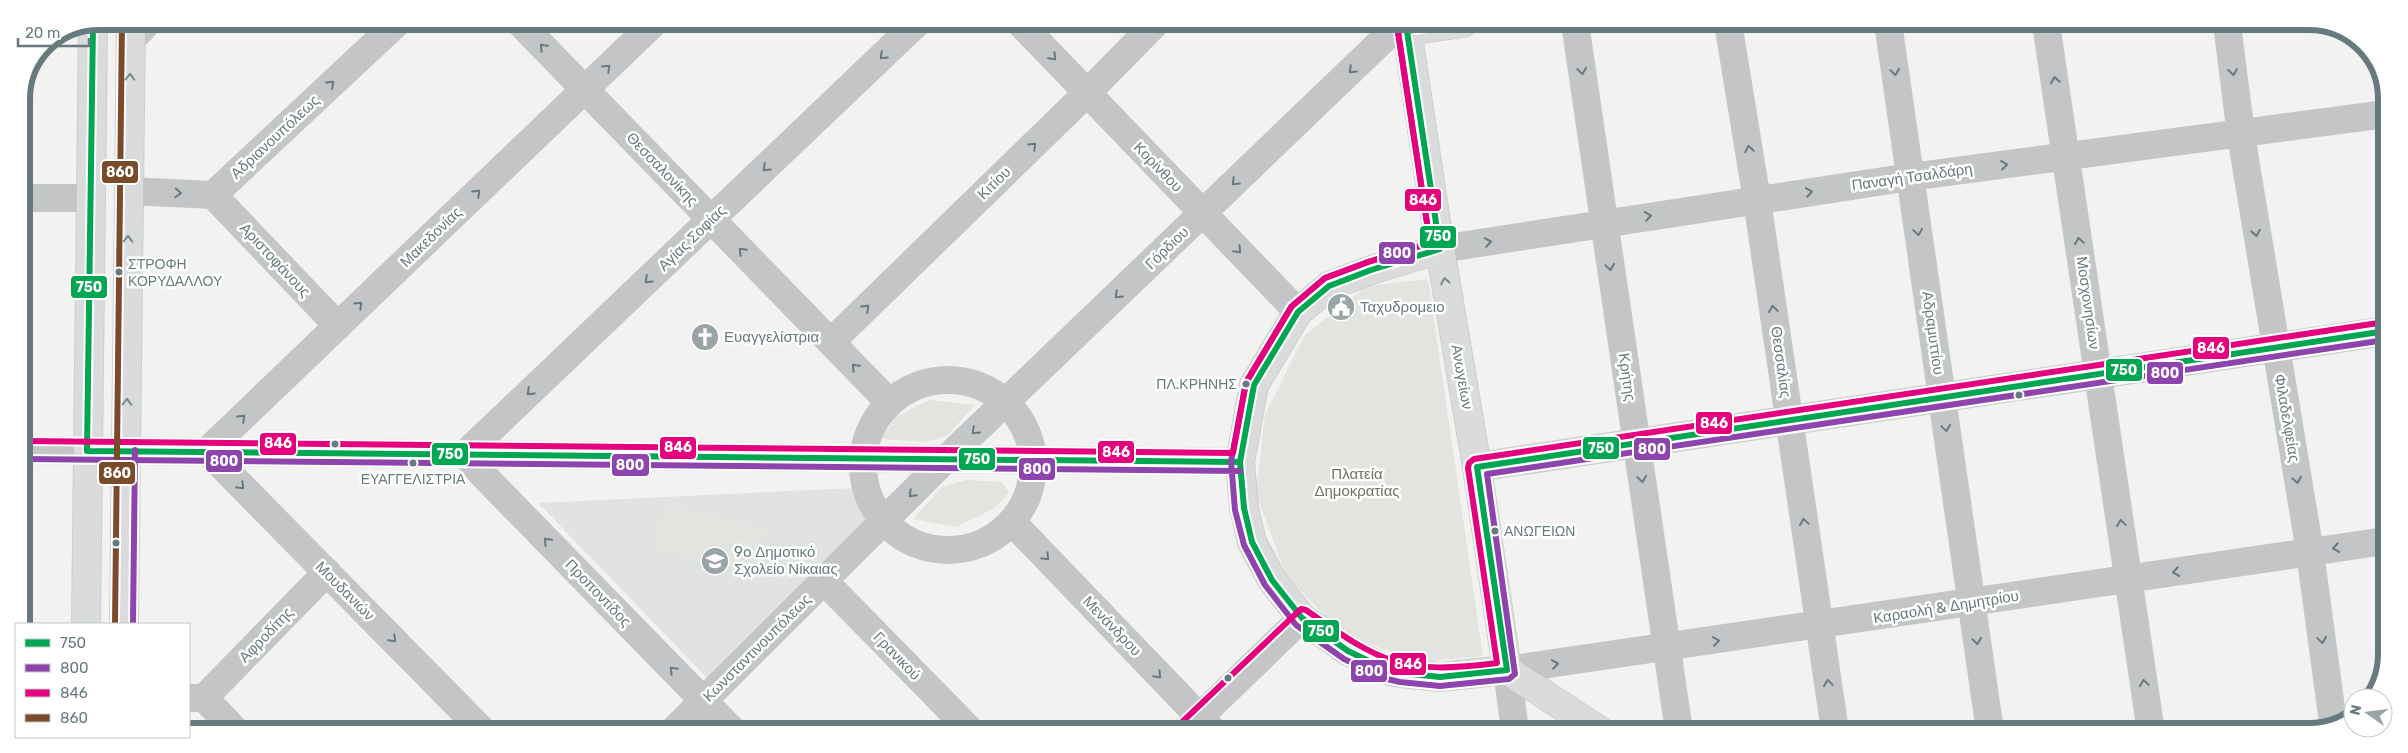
<svg xmlns="http://www.w3.org/2000/svg" width="2408" height="753" font-family="Rubik,sans-serif">
	<rect width="100%" height="100%" fill="#f2f2f1"/>
	<path fill="#e1e2e2" d="M854 488 861 509 871 527 713 684 538 503Z"/>
	<path fill="#e2e4df" d="M1428 279 1483 656 1419 662 1342 634 1286 575 1256 493 1265 415 1304 336 1367 286Z
		M929 400 975 405 947 436 925 442 881 439 895 418Z
		M966 480 1002 482 1009 493 993 509 956 527 913 519 942 487Z
		M664 503 765 528 753 573 654 549Z"/>
	<g fill="none" stroke-linecap="round" stroke-linejoin="round">
		<defs>
			<path id="major" d="M1406 23 1440 249 1477 467 1507 670
				M1407 31 1463 23
				M1440 249 1371 270 1329 286 1298 312 1254 385 1240 462 1244 508 1252 542 1272 580 1302 618 1348 651 1390 671 1401 673 1440 677 1507 670
				M1477 467 2386 331
				M86 624 93 24
				M124 624 131 21
				M1507 670 1600 731"/>
		</defs>
		<use href="#major" stroke="#cdcece" stroke-width="30"/>
		<path stroke="#c3c5c6" stroke-width="28" d="M519 22 889 402
			M1019 22 1298 312
			M1575 23 1679 731
			M1728 23 1757 200 1835 731
			M1888 23 1990 731
			M2046 24 2151 732
			M2227 24 2241 135 2310 552 2333 723
			M131 40 149 21
			M129 191 213 195 398 22
			M213 195 338 326
			M21 198H91
			M1440 249 1910 177 2386 114
			M831 342 1087 93 1156 23
			M863 465a85 85 0 1 1 170 0a85 85 0 1 1-170 0Z
			M21 450 1240 462
			M1012 522 1212 730
			M824 581 970 730
			M189 698H204L234 729
			M204 698 327 572
			M482 730 207 451 655 22
			M674 730 946 459 1387 36 1407 31
			M732 730 484 476 465 454 918 22
			M1186 730 1302 618
			M1515 731 1507 670 2385 541"/>
		<use href="#major" stroke="#dadcdc" stroke-width="28"/>
		<defs>
			<path id="bus-1" d="M1463 23 1407 31 1440 249 1371 270 1329 286 1298 312 1254 385 1240 462 1244 508 1252 542 1272 580 1302 618 1348 651 1390 671 1401 673 1440 677 1507 670 1477 467 2386 331
				M93 24 87 451 1240 462"/>
			<path id="bus-2" d="M1404 23 1399 26 1398 32 1430 243 1368 262 1325 278 1291 307 1246 383 1231 461 1235 510 1244 545 1265 585 1296 625 1344 659 1387 679 1400 682 1440 686 1509 679 1515 674 1487 474 2385 340
				M21 459 1240 471
				M133 624 135 450"/>
			<path id="bus-3" d="M21 441 1233 453 1246 382 1292 306 1325 278 1368 262 1430 243 1398 32 1399 26 1404 23
				M1180 724 1301 609 1306 610C1382 664 1403 675 1497 663L1468 468 1469 463 1474 459 2385 322"/>
			<path id="bus-4" d="M115 624 122 21"/>
		</defs>
		<use href="#bus-1" stroke="#fff" stroke-width="10"/>
		<use href="#bus-2" stroke="#fff" stroke-width="10"/>
		<use href="#bus-3" stroke="#fff" stroke-width="10"/>
		<use href="#bus-4" stroke="#fff" stroke-width="10"/>
		<use href="#bus-1" stroke="#00a651" stroke-width="6"/>
		<use href="#bus-2" stroke="#8e44ad" stroke-width="6"/>
		<use href="#bus-3" stroke="#e5007d" stroke-width="6"/>
		<use href="#bus-4" stroke="#7a4b2a" stroke-width="6"/>
	</g>
	<defs><path id="oneway-chevron" d="M-2-3.5L2.5 0L-2 3.5" fill="none" stroke-width="1.6" stroke-linecap="round" stroke-linejoin="round" transform="scale(1.25)"/></defs>
	<g stroke="#677a7d">
		<use href="#oneway-chevron" transform="translate(543 47) rotate(-134)"/>
		<use href="#oneway-chevron" transform="translate(883 56) rotate(136)"/>
		<use href="#oneway-chevron" transform="translate(1053 57) rotate(46)"/>
		<use href="#oneway-chevron" transform="translate(607 68) rotate(-44)"/>
		<use href="#oneway-chevron" transform="translate(1352 70) rotate(136)"/>
		<use href="#oneway-chevron" transform="translate(1582 71) rotate(82)"/>
		<use href="#oneway-chevron" transform="translate(1895 72) rotate(82)"/>
		<use href="#oneway-chevron" transform="translate(2233 72) rotate(83)"/>
		<use href="#oneway-chevron" transform="translate(2055 80) rotate(-99)"/>
		<use href="#oneway-chevron" transform="translate(331 84) rotate(-43)"/>
		<use href="#oneway-chevron" transform="translate(1033 146) rotate(-44)"/>
		<use href="#oneway-chevron" transform="translate(1749 149) rotate(-99)"/>
		<use href="#oneway-chevron" transform="translate(2004 165) rotate(-7)"/>
		<use href="#oneway-chevron" transform="translate(766 168) rotate(136)"/>
		<use href="#oneway-chevron" transform="translate(1235 182) rotate(136)"/>
		<use href="#oneway-chevron" transform="translate(1809 192) rotate(-9)"/>
		<use href="#oneway-chevron" transform="translate(178 193) rotate(3)"/>
		<use href="#oneway-chevron" transform="translate(477 193) rotate(-44)"/>
		<use href="#oneway-chevron" transform="translate(1648 216) rotate(-9)"/>
		<use href="#oneway-chevron" transform="translate(1918 232) rotate(82)"/>
		<use href="#oneway-chevron" transform="translate(2256 233) rotate(81)"/>
		<use href="#oneway-chevron" transform="translate(2079 241) rotate(-98)"/>
		<use href="#oneway-chevron" transform="translate(1488 242) rotate(-9)"/>
		<use href="#oneway-chevron" transform="translate(1238 250) rotate(46)"/>
		<use href="#oneway-chevron" transform="translate(742 251) rotate(-134)"/>
		<use href="#oneway-chevron" transform="translate(1610 267) rotate(82)"/>
		<use href="#oneway-chevron" transform="translate(648 280) rotate(136)"/>
		<use href="#oneway-chevron" transform="translate(1118 295) rotate(136)"/>
		<use href="#oneway-chevron" transform="translate(359 305) rotate(-44)"/>
		<use href="#oneway-chevron" transform="translate(866 308) rotate(-44)"/>
		<use href="#oneway-chevron" transform="translate(1773 309) rotate(-98)"/>
		<use href="#oneway-chevron" transform="translate(855 367) rotate(-134)"/>
		<use href="#oneway-chevron" transform="translate(530 392) rotate(136)"/>
		<use href="#oneway-chevron" transform="translate(242 418) rotate(-44)"/>
		<use href="#oneway-chevron" transform="translate(1946 428) rotate(82)"/>
		<use href="#oneway-chevron" transform="translate(975 431) rotate(136)"/>
		<use href="#oneway-chevron" transform="translate(1642 479) rotate(82)"/>
		<use href="#oneway-chevron" transform="translate(2297 480) rotate(80)"/>
		<use href="#oneway-chevron" transform="translate(241 486) rotate(45)"/>
		<use href="#oneway-chevron" transform="translate(912 494) rotate(134)"/>
		<use href="#oneway-chevron" transform="translate(1804 522) rotate(-98)"/>
		<use href="#oneway-chevron" transform="translate(2121 523) rotate(-98)"/>
		<use href="#oneway-chevron" transform="translate(547 541) rotate(-134)"/>
		<use href="#oneway-chevron" transform="translate(2336 548) rotate(171)"/>
		<use href="#oneway-chevron" transform="translate(1046 557) rotate(46)"/>
		<use href="#oneway-chevron" transform="translate(2176 572) rotate(171)"/>
		<use href="#oneway-chevron" transform="translate(393 639) rotate(45)"/>
		<use href="#oneway-chevron" transform="translate(2322 640) rotate(82)"/>
		<use href="#oneway-chevron" transform="translate(1716 641) rotate(-8)"/>
		<use href="#oneway-chevron" transform="translate(1977 641) rotate(82)"/>
		<use href="#oneway-chevron" transform="translate(1555 664) rotate(-8)"/>
		<use href="#oneway-chevron" transform="translate(673 670) rotate(-134)"/>
		<use href="#oneway-chevron" transform="translate(1158 675) rotate(46)"/>
		<use href="#oneway-chevron" transform="translate(1828 683) rotate(-98)"/>
		<use href="#oneway-chevron" transform="translate(2144 683) rotate(-98)"/>
	</g>
	<g stroke="#78898b">
		<use href="#oneway-chevron" transform="translate(130 77) rotate(-89)"/>
		<use href="#oneway-chevron" transform="translate(128 239) rotate(-89)"/>
		<use href="#oneway-chevron" transform="translate(1445 281) rotate(-100)"/>
		<use href="#oneway-chevron" transform="translate(127 402) rotate(-89)"/>
	</g>
	<defs>
		<symbol id="civic-disc" viewBox="-11 -11 22 22"><circle r="9.5" fill="#98a4a6" stroke="#fff"/><path d="M-.6-6.5H3V-4.5H.6V-3L4-1V1h2V6H-6V1h2V-1L-.6-3ZM-1.2 2.5V6h2.4V2.5Z" fill="#fff"/></symbol>
		<symbol id="church-disc" viewBox="-11 -11 22 22"><circle r="9.5" fill="#98a4a6" stroke="#fff"/><path d="M-1.2-6h2.4v3.5h3.3v2.4h-3.3V6h-2.4V-.1h-3.3v-2.4h3.3Z" fill="#fff"/></symbol>
		<symbol id="school-disc" viewBox="-11 -11 22 22"><circle r="9.5" fill="#98a4a6" stroke="#fff"/><path d="M0-5L7-2L0 1L-7-2ZM-4 1L0 2.5L4 1V4Q0 6-4 4Z" fill="#fff"/></symbol>
	</defs>
	<g fill-rule="evenodd">
		<use href="#civic-disc" x="1325" y="291" width="32" height="32"/>
		<use href="#church-disc" x="689" y="321" width="32" height="32"/>
		<use href="#school-disc" x="699" y="545" width="32" height="32"/>
	</g>
	<g fill="#677a7d" stroke="#fff" stroke-width="2">
		<circle cx="119" cy="272" r="4.5"/>
		<circle cx="1246" cy="384" r="4.5"/>
		<circle cx="2019" cy="395" r="4.5"/>
		<circle cx="335" cy="444" r="4.5"/>
		<circle cx="413" cy="463" r="4.5"/>
		<circle cx="1495" cy="531" r="4.5"/>
		<circle cx="116" cy="543" r="4.5"/>
		<circle cx="1228" cy="678" r="4.5"/>
	</g>
	<g text-anchor="middle" stroke-width="5" stroke-linejoin="round" paint-order="stroke">
		<g font-size="14" fill="#677a7d" stroke="#fff" text-anchor="start">
			<text x="128" y="269">ΣΤΡΟΦΗ<tspan x="128" dy="17">ΚΟΡΥΔΑΛΛΟΥ</tspan></text>
			<text x="1237" y="389" text-anchor="end">ΠΛ.ΚΡΗΝΗΣ</text>
			<text x="413" y="484" text-anchor="middle">ΕΥΑΓΓΕΛΙΣΤΡΙΑ</text>
			<text x="1504" y="536">ΑΝΩΓΕΙΩΝ</text>
		</g>
		<g font-size="15" fill="#677a7d" stroke="#fff">
			<text transform="translate(275 137) rotate(-43)" y="5">Αδριανουπόλεως</text>
			<text transform="translate(1158 167) rotate(46)" y="5">Κορίνθου</text>
			<text transform="translate(662 169) rotate(46)" y="5">Θεσσαλονίκης</text>
			<text transform="translate(1912 177) rotate(-8)" y="5">Παναγή Τσαλδάρη</text>
			<text transform="translate(994 183) rotate(-44)" y="5">Κιτίου</text>
			<text transform="translate(431 237) rotate(-44)" y="5">Μακεδονίας</text>
			<text transform="translate(692 238) rotate(-44)" y="5">Αγίας Σοφίας</text>
			<text transform="translate(1167 248) rotate(-44)" y="5">Γόρδιου</text>
			<text transform="translate(275 260) rotate(47)" y="5">Αριστοφάνους</text>
			<text transform="translate(2088 303) rotate(82)" y="5">Μοσχονησίων</text>
			<text transform="translate(1933 333) rotate(82)" y="5">Αδραμυττίου</text>
			<text transform="translate(1781 362) rotate(82)" y="5">Θεσσαλίας</text>
			<text transform="translate(1462 377) rotate(80)" y="5">Ανωγείων</text>
			<text transform="translate(1627 377) rotate(82)" y="5">Κρήτης</text>
			<text transform="translate(2287 418) rotate(80)" y="5">Φιλαδελφείας</text>
			<text transform="translate(345 591) rotate(45)" y="5">Μουδανιών</text>
			<text transform="translate(598 593) rotate(46)" y="5">Προποντίδος</text>
			<text transform="translate(1946 607) rotate(-9)" y="5">Καραολή &amp; Δημητρίου</text>
			<text transform="translate(1112 626) rotate(46)" y="5">Μενάνδρου</text>
			<text transform="translate(266 635) rotate(-46)" y="5">Αφροδίτης</text>
			<text transform="translate(757 648) rotate(-45)" y="5">Κωνσταντινουπόλεως</text>
			<text transform="translate(897 656) rotate(46)" y="5">Γρανικού</text>
		</g>
		<g font-size="15" fill="#677a7d" stroke="#fff" text-anchor="start">
			<text x="1360" y="312">Ταχυδρομειο</text>
			<text x="724" y="342">Ευαγγελίστρια</text>
			<text x="734" y="557">9o Δημοτικό<tspan x="734" dy="17">Σχολείο Νίκαιας</tspan></text>
		</g>
		<g font-size="15" fill="#6d7564" stroke="#fff">
			<text x="1357" y="479">Πλατεία<tspan x="1357" dy="17">Δημοκρατίας</tspan></text>
		</g>
	</g>
	<path d="M0 0H2408V753H0ZM99 30H2309A69 69 0 0 1 2378 99V654A69 69 0 0 1 2309 723H99A69 69 0 0 1 30 654V99A69 69 0 0 1 99 30Z" fill="#fff" fill-rule="evenodd"/>
	<path fill="none" stroke="#677a7d" stroke-width="6" d="M99 30H2309A69 69 0 0 1 2378 99V654A69 69 0 0 1 2309 723H99A69 69 0 0 1 30 654V99A69 69 0 0 1 99 30Z"/>
	<g stroke="#fff" stroke-width="2">
		<rect x="101" y="160" width="38" height="24" rx="5" fill="#7a4b2a"/>
		<rect x="1404" y="188" width="38" height="24" rx="5" fill="#e5007d"/>
		<rect x="1419" y="225" width="38" height="24" rx="5" fill="#00a651"/>
		<rect x="1378" y="241" width="38" height="24" rx="5" fill="#8e44ad"/>
		<rect x="70" y="275" width="38" height="24" rx="5" fill="#00a651"/>
		<rect x="2192" y="336" width="38" height="24" rx="5" fill="#e5007d"/>
		<rect x="2105" y="358" width="38" height="24" rx="5" fill="#00a651"/>
		<rect x="2146" y="361" width="38" height="24" rx="5" fill="#8e44ad"/>
		<rect x="1695" y="411" width="38" height="24" rx="5" fill="#e5007d"/>
		<rect x="259" y="432" width="38" height="24" rx="5" fill="#e5007d"/>
		<rect x="659" y="436" width="38" height="24" rx="5" fill="#e5007d"/>
		<rect x="1582" y="436" width="38" height="24" rx="5" fill="#00a651"/>
		<rect x="1633" y="437" width="38" height="24" rx="5" fill="#8e44ad"/>
		<rect x="1097" y="440" width="38" height="24" rx="5" fill="#e5007d"/>
		<rect x="431" y="442" width="38" height="24" rx="5" fill="#00a651"/>
		<rect x="958" y="447" width="38" height="24" rx="5" fill="#00a651"/>
		<rect x="205" y="449" width="38" height="24" rx="5" fill="#8e44ad"/>
		<rect x="611" y="453" width="39" height="24" rx="5" fill="#8e44ad"/>
		<rect x="1018" y="457" width="38" height="24" rx="5" fill="#8e44ad"/>
		<rect x="98" y="461" width="38" height="24" rx="5" fill="#7a4b2a"/>
		<rect x="1302" y="619" width="38" height="24" rx="5" fill="#00a651"/>
		<rect x="1389" y="652" width="38" height="24" rx="5" fill="#e5007d"/>
		<rect x="1350" y="659" width="38" height="24" rx="5" fill="#8e44ad"/>
	</g>
	<g font-size="14" text-anchor="middle" font-weight="bold" fill="#fff">
		<text x="120" y="177">860</text>
		<text x="1423" y="205">846</text>
		<text x="1438" y="241">750</text>
		<text x="1397" y="258">800</text>
		<text x="89" y="292">750</text>
		<text x="2211" y="353">846</text>
		<text x="2124" y="375">750</text>
		<text x="2165" y="378">800</text>
		<text x="1714" y="428">846</text>
		<text x="278" y="448">846</text>
		<text x="678" y="452">846</text>
		<text x="1601" y="453">750</text>
		<text x="1652" y="454">800</text>
		<text x="1116" y="457">846</text>
		<text x="450" y="459">750</text>
		<text x="977" y="464">750</text>
		<text x="224" y="466">800</text>
		<text x="630" y="470">800</text>
		<text x="1037" y="474">800</text>
		<text x="117" y="478">860</text>
		<text x="1321" y="636">750</text>
		<text x="1408" y="669">846</text>
		<text x="1369" y="676">800</text>
	</g>
	<rect x="15" y="623" width="175" height="115" fill="#ffffff" stroke="#c2cacb"/>
	<rect x="25" y="639" width="25" height="8" fill="#00a651" stroke="#c2cacb"/>
	<text x="60" y="648" font-size="15" fill="#677a7d">750</text>
	<rect x="25" y="664" width="25" height="8" fill="#8e44ad" stroke="#c2cacb"/>
	<text x="60" y="673" font-size="15" fill="#677a7d">800</text>
	<rect x="25" y="689" width="25" height="8" fill="#e5007d" stroke="#c2cacb"/>
	<text x="60" y="698" font-size="15" fill="#677a7d">846</text>
	<rect x="25" y="714" width="25" height="8" fill="#7a4b2a" stroke="#c2cacb"/>
	<text x="60" y="723" font-size="15" fill="#677a7d">860</text>
	<g transform="translate(2368 713) rotate(284)"><circle r="24" fill="#ffffff" stroke="#c2cacb"/>
	<path d="M0-4L9 19L0 12L-9 19Z" fill="#98a4a6"/>
	<text y="-8" font-size="14" font-weight="bold" text-anchor="middle" fill="#677a7d">N</text>
	</g>
	<path d="M18 38v8h71v-8" fill="none" stroke="#677a7d" stroke-width="2.5"/>
	<text x="25" y="38" font-size="15" fill="#677a7d" stroke="#ffffff" stroke-width="4" paint-order="stroke">20 m</text>
</svg>
